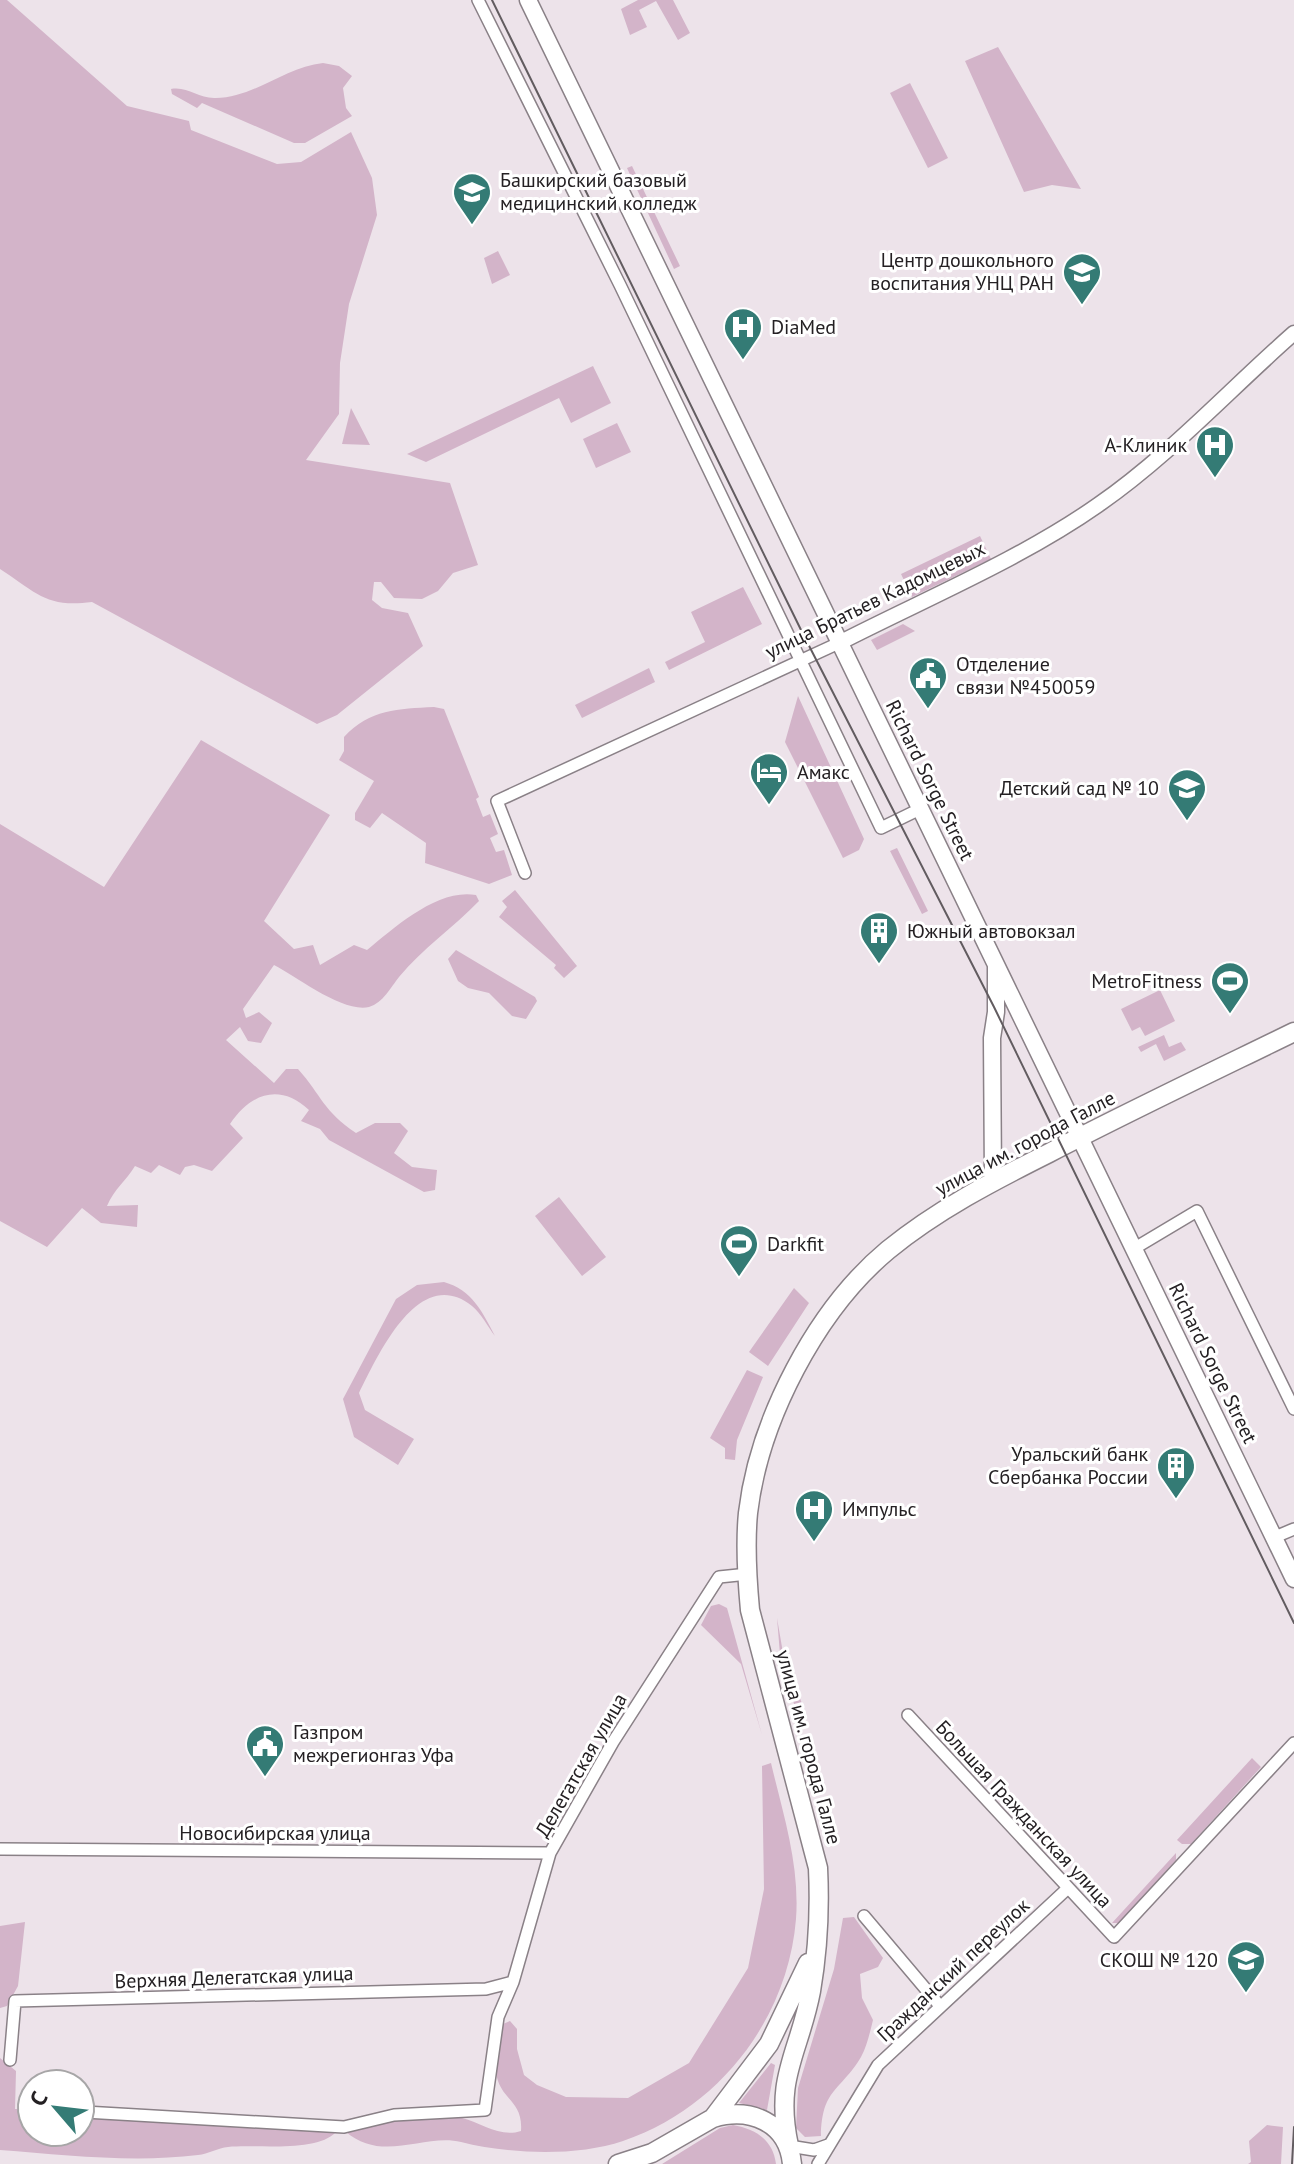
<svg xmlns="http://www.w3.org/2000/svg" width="1294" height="2164" font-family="'PT Sans',sans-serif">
	<rect width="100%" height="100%" fill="#ede3ea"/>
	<path fill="#d3b4c9" d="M0 0H7L127 106 189 121 191 130 277 164 301 162 351 132 372 178 377 215 349 304 340 363 339 414 306 460 450 483 478 565 453 573 438 591 422 599 394 598 381 582H374L372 600 382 608 408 613 423 646 337 715 317 724 92 602C46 608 37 593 0 569Z
		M638 0H673L690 33 678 40 656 1 639 10 647 27 630 35 621 9Z
		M998 47 1081 189 1052 185 1024 192 965 61Z
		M323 63 339 66 352 76 343 88 346 108 352 116 305 143H294L202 103 197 108 172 94 171 89C187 86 198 98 214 98 252 99 285 67 323 63Z
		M910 83 948 158 928 168 890 93Z
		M632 166 680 266 674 269 627 168Z
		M498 251 510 275 492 284 484 258Z
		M593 366 611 403 571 423 559 398 426 462 407 454Z
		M351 408 370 445 342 444Z
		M617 423 631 452 596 468 583 439Z
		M980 536 991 559 912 597 901 574Z
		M743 587 762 624 669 670 665 662 705 642 691 612Z
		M903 624 915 631 877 650 871 640Z
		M649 668 655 682 582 718 575 705Z
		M798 696 864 839 859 850 843 858 785 742Z
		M434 707 444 709 479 797 476 799 483 817 490 814 498 834 490 838 496 852 504 850 512 875 489 884 425 863 426 843 382 813 370 828 355 820V813L374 781 339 760 344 751V737C370 709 398 709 434 707Z
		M201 740 330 815 264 921 294 949 313 945 320 965 354 945 367 950C395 927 438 888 476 895L479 901C453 928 423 948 399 977 391 987 383 1003 369 1007 343 1013 297 977 274 965L243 1009 246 1018 259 1012 272 1023 261 1043 248 1041 240 1027 226 1040 274 1083 286 1069H298C322 1096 323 1111 356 1133L375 1123H400L408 1131 394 1153 412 1167 437 1170 435 1190 424 1192 329 1140 320 1129 301 1121 309 1110C280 1083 251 1093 230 1124L243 1138 212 1171 194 1165 185 1167 180 1175 159 1165 151 1173 135 1166C126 1181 114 1189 107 1206L138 1205 137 1227 101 1223 82 1208 47 1247 0 1221V824L104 887Z
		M897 848 928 911 922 914 890 851Z
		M515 890 577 966 564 978 554 968 556 965 499 917 507 907 502 901Z
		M456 950 535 997 537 1001 526 1019 512 1016 489 993 468 988 458 981 448 959Z
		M1160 990 1175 1021 1145 1036 1140 1027 1132 1031 1121 1009Z
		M1164 1035 1169 1047 1181 1042 1186 1050 1164 1061 1156 1044 1141 1052 1138 1047Z
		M559 1197 606 1257 582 1276 535 1216Z
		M444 1282C472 1290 482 1311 495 1336 488 1327 481 1313 472 1306 418 1263 377 1358 359 1393L365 1410 414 1439 398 1465 354 1437 343 1399 396 1299 417 1285Z
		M794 1288 809 1303 768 1366 749 1352Z
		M747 1370 763 1377 737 1440 735 1460 725 1459V1448L710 1438Z
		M719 1604 727 1608 762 1735 741 1664 701 1625 711 1606Z
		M777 1618 783 1653 804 1709 796 1711 780 1654Z
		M1252 1758 1261 1767 1191 1844H1182L1177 1840Z
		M771 1763C783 1814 800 1865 796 1919 788 2018 720 2108 623 2141 576 2157 508 2154 461 2142 424 2133 382 2164 345 2131 375 2124 431 2110 462 2118 482 2123 500 2138 521 2131 523 2103 505 2101 498 2081 492 2063 499 2042 503 2024L510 2021 517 2029V2049L524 2075 537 2085 566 2097 628 2098 689 2063 748 1968 764 1889 762 1766Z
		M1176 1853V1860L1120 1923H1112Z
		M854 1917 883 1958 878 1967 860 1974 862 1998 873 2020C870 2032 867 2046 861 2057 840 2092 822 2088 821 2136L805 2137 796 2128 798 2088 834 1969 843 1918Z
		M25 1922 18 1986 7 2006 0 2008V1926Z
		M0 2058 16 2071 15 2109H32V2132H80V2112L119 2120 336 2132C317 2153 255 2144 228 2147 218 2148 208 2154 198 2155 133 2163 65 2155 0 2150Z
		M771 2063 775 2065 767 2110 739 2103Z
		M733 2125C756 2129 773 2140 776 2164H662L720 2128Z
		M1267 2125 1283 2127 1281 2164H1248L1251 2162 1249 2141Z"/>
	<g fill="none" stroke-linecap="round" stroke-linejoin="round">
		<defs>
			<path id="minor" d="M478 0 620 285 881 828 922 808
				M525 873 497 801 841 642
				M1135 1248 1197 1211 1294 1409
				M1275 1537 1294 1529
				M908 1715 1114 1937 1294 1743
				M0 1849 550 1853
				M864 1916 940 2006
				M10 2060 15 2001 486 1989 513 1982
				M85 2112 344 2127 394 2115 485 2110 498 2017 513 1982 550 1853 613 1742 719 1577 748 1574
				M789 2146 814 2150 828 2145
				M818 2164 878 2065 1068 1888"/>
			<path id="tertiary" d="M841 642C925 599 1021 559 1098 505 1170 455 1229 390 1294 333"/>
			<path id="secondary" d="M528 0 1294 1579
				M993 1181 992 1038 996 1012V967"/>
			<path id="primary" d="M713 2118C750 2107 788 2122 792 2164
				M789 2146C774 2077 799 2054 811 1991 818 1950 820 1909 818 1868L750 1610C747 1578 745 1544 748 1513 759 1420 816 1310 888 1250 937 1210 993 1181 1049 1153 1130 1111 1212 1072 1294 1032
				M618 2164 652 2153 713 2118 769 2044 808 1963"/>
		</defs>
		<use href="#minor" stroke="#8a8187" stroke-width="14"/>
		<use href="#tertiary" stroke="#8a8187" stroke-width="17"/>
		<use href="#secondary" stroke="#8a8187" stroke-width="19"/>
		<use href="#primary" stroke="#8a8187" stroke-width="21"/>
		<use href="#minor" stroke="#fff" stroke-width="11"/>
		<use href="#tertiary" stroke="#fff" stroke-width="14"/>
		<use href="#secondary" stroke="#fff" stroke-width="16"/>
		<use href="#primary" stroke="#fff" stroke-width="18"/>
		<path stroke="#625c60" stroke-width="2" d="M492 0 803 634 994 1007 1294 1623
			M1292 2164 1294 2127"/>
	</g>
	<defs>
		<symbol id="university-pin" viewBox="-11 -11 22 30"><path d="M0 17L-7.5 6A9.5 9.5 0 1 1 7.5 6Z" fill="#347b75" stroke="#fff"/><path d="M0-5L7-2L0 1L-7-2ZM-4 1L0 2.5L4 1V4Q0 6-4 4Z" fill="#fff"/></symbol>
		<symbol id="school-pin" viewBox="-11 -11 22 30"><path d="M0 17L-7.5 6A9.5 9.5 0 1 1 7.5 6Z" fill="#347b75" stroke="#fff"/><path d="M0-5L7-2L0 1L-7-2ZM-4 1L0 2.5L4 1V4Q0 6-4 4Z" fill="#fff"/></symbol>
		<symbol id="hospital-pin" viewBox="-11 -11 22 30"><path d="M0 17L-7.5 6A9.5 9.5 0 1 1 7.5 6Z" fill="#347b75" stroke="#fff"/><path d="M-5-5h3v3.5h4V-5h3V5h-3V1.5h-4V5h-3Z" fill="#fff"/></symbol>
		<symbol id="civic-pin" viewBox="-11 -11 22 30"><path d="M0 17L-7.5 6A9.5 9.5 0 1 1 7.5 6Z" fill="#347b75" stroke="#fff"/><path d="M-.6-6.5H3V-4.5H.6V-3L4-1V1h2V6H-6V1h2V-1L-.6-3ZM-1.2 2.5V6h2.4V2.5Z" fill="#fff"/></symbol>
		<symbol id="hotel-pin" viewBox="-11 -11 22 30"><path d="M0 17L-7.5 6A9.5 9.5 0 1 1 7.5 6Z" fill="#347b75" stroke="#fff"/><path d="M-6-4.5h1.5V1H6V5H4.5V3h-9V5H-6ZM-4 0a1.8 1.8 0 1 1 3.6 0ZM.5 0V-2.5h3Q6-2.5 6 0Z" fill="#fff"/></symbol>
		<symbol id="building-pin" viewBox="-11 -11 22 30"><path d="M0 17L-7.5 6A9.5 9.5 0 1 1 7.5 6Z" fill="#347b75" stroke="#fff"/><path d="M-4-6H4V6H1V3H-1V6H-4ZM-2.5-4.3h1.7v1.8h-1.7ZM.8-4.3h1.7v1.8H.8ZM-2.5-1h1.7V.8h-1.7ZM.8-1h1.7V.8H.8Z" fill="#fff"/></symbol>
		<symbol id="stadium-pin" viewBox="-11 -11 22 30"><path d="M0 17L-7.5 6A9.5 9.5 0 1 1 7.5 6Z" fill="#347b75" stroke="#fff"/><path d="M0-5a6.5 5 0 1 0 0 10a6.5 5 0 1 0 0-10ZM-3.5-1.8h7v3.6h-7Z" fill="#fff"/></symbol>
	</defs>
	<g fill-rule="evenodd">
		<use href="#university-pin" x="450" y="170" width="44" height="60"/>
		<use href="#school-pin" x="1060" y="250" width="44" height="60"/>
		<use href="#hospital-pin" x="721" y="305" width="44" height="60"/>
		<use href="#hospital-pin" x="1193" y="423" width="44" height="60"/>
		<use href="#civic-pin" x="906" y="654" width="44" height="60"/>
		<use href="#hotel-pin" x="747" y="750" width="44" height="60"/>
		<use href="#school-pin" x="1165" y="766" width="44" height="60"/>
		<use href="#building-pin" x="857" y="909" width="44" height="60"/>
		<use href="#stadium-pin" x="1208" y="959" width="44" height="60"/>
		<use href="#stadium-pin" x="717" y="1222" width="44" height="60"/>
		<use href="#building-pin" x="1154" y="1444" width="44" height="60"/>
		<use href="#hospital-pin" x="792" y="1487" width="44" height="60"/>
		<use href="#civic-pin" x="243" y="1722" width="44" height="60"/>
		<use href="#school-pin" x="1224" y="1938" width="44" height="60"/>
	</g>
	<g text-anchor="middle" stroke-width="6" stroke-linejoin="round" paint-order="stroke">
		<g font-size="20" fill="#242023" stroke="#fff" text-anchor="start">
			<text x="500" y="187">Башкирский базовый<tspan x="500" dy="23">медицинский колледж</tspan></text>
			<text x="1054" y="267" text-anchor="end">Центр дошкольного<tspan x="1054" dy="23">воспитания УНЦ РАН</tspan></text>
			<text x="771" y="334">DiaMed</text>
			<text x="1187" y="452" text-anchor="end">А-Клиник</text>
			<text x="956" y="671">Отделение<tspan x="956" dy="23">связи №450059</tspan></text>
			<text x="797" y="779">Амакс</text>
			<text x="1159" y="795" text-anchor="end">Детский сад № 10</text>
			<text x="907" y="938">Южный автовокзал</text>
			<text x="1202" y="988" text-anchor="end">MetroFitness</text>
			<text x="767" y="1251">Darkfit</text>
			<text x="1148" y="1461" text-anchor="end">Уральский банк<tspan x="1148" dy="23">Сбербанка России</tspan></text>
			<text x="842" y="1516">Импульс</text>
			<text x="293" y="1739">Газпром<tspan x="293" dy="23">межрегионгаз Уфа</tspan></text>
			<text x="1218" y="1967" text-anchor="end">СКОШ № 120</text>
		</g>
		<g font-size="20" fill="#242023" stroke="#fff">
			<text transform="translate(875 600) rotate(-26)" y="7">улица Братьев Кадомцевых</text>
			<text transform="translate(930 780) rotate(64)" y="7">Richard Sorge Street</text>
			<text transform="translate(1025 1143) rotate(-28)" y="7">улица им. города Галле</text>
			<text transform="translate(1213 1363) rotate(64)" y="7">Richard Sorge Street</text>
			<text transform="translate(809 1747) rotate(75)" y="7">улица им. города Галле</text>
			<text transform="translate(581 1765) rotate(-60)" y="7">Делегатская улица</text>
			<text transform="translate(1024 1814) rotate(47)" y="7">Большая Гражданская улица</text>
			<text x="275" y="1840">Новосибирская улица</text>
			<text transform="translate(953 1970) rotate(-43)" y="7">Гражданский переулок</text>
			<text transform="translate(234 1977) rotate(-2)" y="7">Верхняя Делегатская улица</text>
		</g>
	</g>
	<g transform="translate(56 2108) rotate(298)"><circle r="38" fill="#ffffff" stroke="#a7a6a7" stroke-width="2"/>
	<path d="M0-6L14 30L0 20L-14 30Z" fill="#347b75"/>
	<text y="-12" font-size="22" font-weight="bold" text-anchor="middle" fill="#242023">С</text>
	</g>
</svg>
